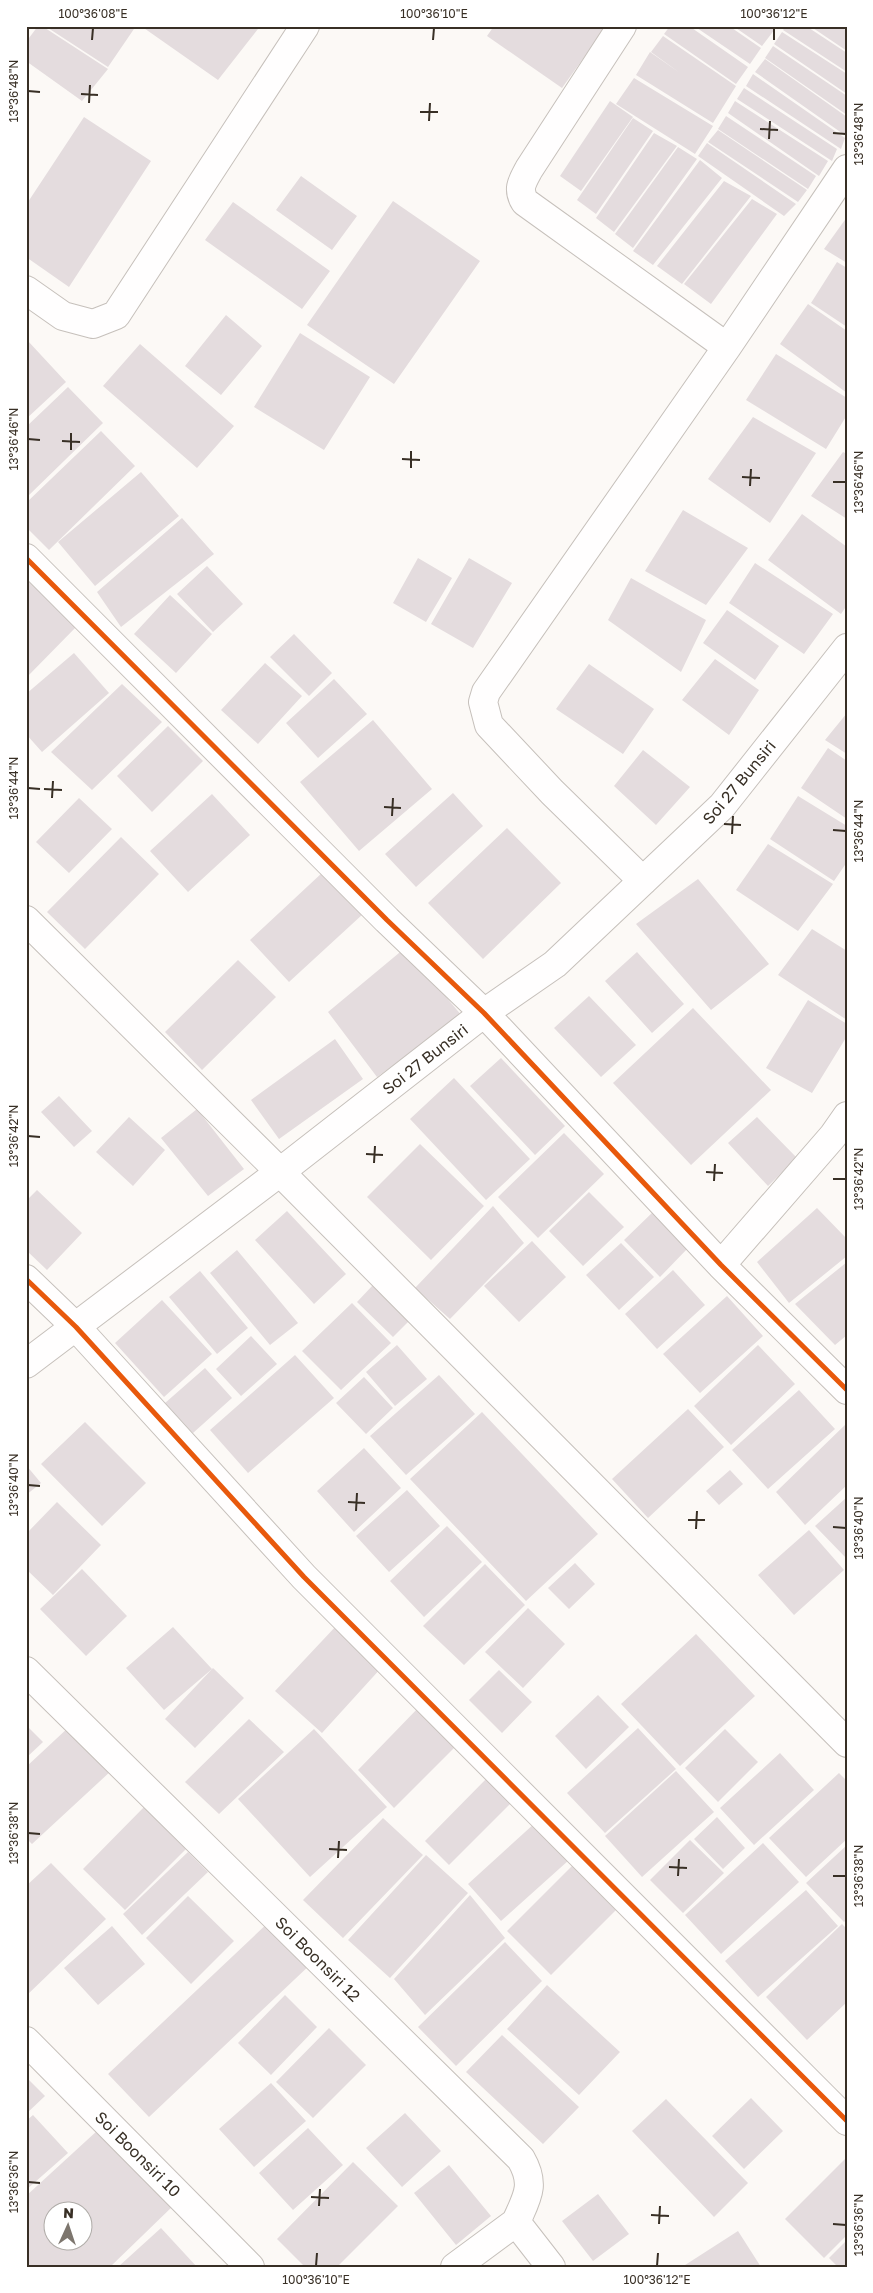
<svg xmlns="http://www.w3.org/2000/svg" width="873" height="2293" font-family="'Golos Text',sans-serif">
	<rect width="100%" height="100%" fill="#fcf9f6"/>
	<path fill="#e4dcde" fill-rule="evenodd" d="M38 26H42L108 69 82 101 26 61V42Z
		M45 26H136L108 67Z
		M141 26H255L258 29 218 80Z
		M494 26H603L605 28 562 88 487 36Z
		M670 26H689L748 67 736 84 664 34Z
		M694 26H729L761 48 750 64Z
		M733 26H771L775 29 762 46Z
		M786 26H806L847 53V72L783 30Z
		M810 26H839L847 31V51Z
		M782 32 847 74V94L774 44Z
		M663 36 736 86 713 123 636 75 650 52 680 73 651 52Z
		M773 46 847 96V115L765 58Z
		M765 59 847 117 846 136 755 72Z
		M753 74 845 138 841 149 746 86Z
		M634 78 713 126 695 154 616 104Z
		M744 88 837 149 832 161 737 99Z
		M610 101 633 117 581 191 560 176Z
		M735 101 828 161 819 176 728 113Z
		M726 116 816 176 808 189 718 129Z
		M84 117 151 161 69 287 26 257V205Z
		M633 118 653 131 596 214 577 200Z
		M718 130 807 190 798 202 708 142Z
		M654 133 677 146 614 232 596 218Z
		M707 143 796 204 784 216 698 156Z
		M678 147 697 159 633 248 615 234Z
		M700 160 722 178 653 265 633 251Z
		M301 176 357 216 332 250 276 210Z
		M724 181 751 196 682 284 657 266Z
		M752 199 777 214 711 304 684 284Z
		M393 201 480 261 394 384 307 325Z
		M233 202 330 271 302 309 205 240Z
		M847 217V263L824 249Z
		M837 262 847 268V327L811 303Z
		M808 304 847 331V393L780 344Z
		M226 315 262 346 221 395 185 366Z
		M300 333 370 377 324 450 254 407Z
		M28 341 66 382 26 419V343Z
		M140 344 234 426 197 468 103 386Z
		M776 354 847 398V415L826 449 746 400Z
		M68 387 103 423 26 498V427Z
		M753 417 816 453 770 523 708 479Z
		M101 431 135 466 49 550 26 527V503Z
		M843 452 847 454V519L811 496Z
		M141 472 179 516 95 586 58 542Z
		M683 510 748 548 706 605 645 571Z
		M802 514 847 547V605L841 614 768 560Z
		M182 518 214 554 121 627 97 592Z
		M418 558 452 578 426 622 393 603Z
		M469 558 512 583 473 648 431 624Z
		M755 563 833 614 804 654 729 603Z
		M207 566 243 604 213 632 177 594Z
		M26 575 78 625 26 678Z
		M631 578 706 620 681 672 608 620Z
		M170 595 212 634 176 673 134 634Z
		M727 610 779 646 755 680 703 643Z
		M294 634 332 673 309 696 270 657Z
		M74 653 109 693 42 752 26 734V694Z
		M715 659 759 690 729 735 682 700Z
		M265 663 302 696 258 744 221 710Z
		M589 664 654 709 623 754 556 709Z
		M334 679 367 714 318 758 286 723Z
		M122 684 162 722 92 790 51 752Z
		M847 713V754L825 740Z
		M373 720 432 789 359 851 300 782Z
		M168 726 203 761 152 812 117 776Z
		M828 748 847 761V819L801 788Z
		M643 750 690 787 656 825 614 786Z
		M453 793 483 826 416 887 385 854Z
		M212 794 250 835 188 892 150 851Z
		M798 796 847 826V862L834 881 770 839Z
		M79 798 112 829 69 873 36 842Z
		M507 828 561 883 483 959 428 903Z
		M121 837 159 874 85 949 47 912Z
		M768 844 833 884 798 931 736 890Z
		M323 872 363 914 289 982 250 940Z
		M698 879 769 964 711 1010 636 924Z
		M812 929 847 951V1020L778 975Z
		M405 948 462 1016 377 1077 328 1012Z
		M637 952 684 1004 652 1033 605 981Z
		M238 960 276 997 202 1070 165 1032Z
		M589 996 636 1045 601 1077 554 1028Z
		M808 1000 847 1024V1036L812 1093 766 1068Z
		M693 1008 771 1090 691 1165 613 1083Z
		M335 1039 363 1079 279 1139 251 1100Z
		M501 1058 565 1126 535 1155 470 1086Z
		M454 1078 530 1159 486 1200 410 1119Z
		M59 1096 92 1131 74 1147 41 1112Z
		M197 1109 244 1169 208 1196 161 1138Z
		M129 1117 165 1150 133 1186 96 1152Z
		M757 1117 797 1158 768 1186 728 1143Z
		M564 1133 604 1174 538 1238 498 1197Z
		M420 1144 484 1206 431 1260 367 1197Z
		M37 1190 82 1233 47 1270 26 1250V1201Z
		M589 1192 624 1227 583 1266 549 1231Z
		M493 1206 524 1243 450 1319 415 1288Z
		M817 1208 847 1239V1256L789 1303 757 1262Z
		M287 1211 346 1274 314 1304 255 1240Z
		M654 1211 689 1247 660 1277 624 1240Z
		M532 1241 566 1277 519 1322 484 1286Z
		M621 1243 654 1277 619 1310 586 1275Z
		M237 1250 298 1323 270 1345 210 1273Z
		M847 1262V1335L835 1345 795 1304Z
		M673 1270 705 1305 657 1349 625 1314Z
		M200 1271 248 1328 217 1354 169 1297Z
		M373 1285 410 1320 393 1337 357 1302Z
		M727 1296 763 1336 700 1393 663 1354Z
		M162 1300 212 1354 164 1397 115 1343Z
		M352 1303 391 1343 341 1390 302 1351Z
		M251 1336 277 1364 241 1396 216 1369Z
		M397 1345 427 1379 395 1406 366 1372Z
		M758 1345 795 1384 731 1445 694 1406Z
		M295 1355 334 1398 248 1473 210 1430Z
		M205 1368 232 1398 193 1433 165 1403Z
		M439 1375 475 1414 406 1475 370 1436Z
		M364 1377 393 1408 366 1434 336 1403Z
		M799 1390 835 1429 768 1489 732 1450Z
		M688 1409 724 1447 648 1518 612 1479Z
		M482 1412 598 1534 526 1601 410 1479Z
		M85 1422 146 1483 102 1526 41 1464Z
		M847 1423V1485L805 1525 776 1492Z
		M364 1448 401 1488 354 1532 317 1491Z
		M26 1465 41 1483 26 1495Z
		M730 1470 743 1484 719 1505 706 1491Z
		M407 1490 440 1526 389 1572 356 1536Z
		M847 1497V1559L815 1526Z
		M57 1502 101 1545 53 1595 26 1569V1534Z
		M447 1526 482 1562 424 1617 390 1581Z
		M809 1530 844 1570 794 1615 758 1575Z
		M575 1563 595 1584 569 1609 548 1588Z
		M485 1564 525 1605 464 1665 423 1626Z
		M82 1569 127 1616 86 1656 40 1609Z
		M528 1608 565 1644 523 1688 485 1652Z
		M337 1625 382 1667 322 1733 275 1691Z
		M173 1627 212 1669 164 1710 126 1668Z
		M696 1634 755 1696 680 1766 621 1704Z
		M213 1668 244 1698 195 1748 165 1719Z
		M499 1670 532 1702 502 1733 469 1700Z
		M598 1695 629 1727 586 1769 555 1736Z
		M421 1705 460 1742 394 1808 358 1770Z
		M249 1719 284 1752 219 1814 185 1782Z
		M26 1725 43 1742 26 1758Z
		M70 1726 112 1770 32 1844 26 1838V1767Z
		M638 1728 676 1769 605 1833 567 1793Z
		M314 1729 387 1807 310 1877 238 1799Z
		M725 1729 758 1762 718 1802 685 1768Z
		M780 1753 814 1790 754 1845 720 1808Z
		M676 1771 714 1812 642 1877 605 1836Z
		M839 1773 847 1781V1839L806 1877 769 1838Z
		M488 1777 513 1801 449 1865 425 1841Z
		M147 1804 189 1846 125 1910 83 1869Z
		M717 1817 745 1848 723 1869 694 1839Z
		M383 1818 423 1855 343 1938 303 1900Z
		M535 1823 569 1860 501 1921 468 1884Z
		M690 1840 724 1873 683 1913 650 1880Z
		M763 1843 799 1882 721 1954 685 1915Z
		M847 1845V1919L844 1922 806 1883Z
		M188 1852 208 1872 142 1935 123 1914Z
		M426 1855 468 1893 390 1978 348 1940Z
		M51 1863 106 1919 26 1996V1886Z
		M574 1864 618 1908 551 1975 507 1931Z
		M806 1890 838 1926 758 1997 725 1961Z
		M470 1895 505 1938 425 2015 394 1979Z
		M188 1896 234 1941 191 1984 146 1938Z
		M271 1920 312 1963 149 2117 108 2074Z
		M842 1924 847 1929V2002L807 2040 766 1997Z
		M112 1926 145 1964 98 2005 64 1968Z
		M505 1942 542 1981 456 2066 418 2027Z
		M547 1985 620 2052 579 2095 507 2029Z
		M285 1995 317 2027 271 2075 238 2043Z
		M329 2028 366 2065 313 2118 276 2082Z
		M502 2035 579 2107 543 2144 466 2072Z
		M26 2077 45 2096 26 2114Z
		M271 2083 306 2121 254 2167 219 2129Z
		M751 2098 783 2131 744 2169 712 2136Z
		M666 2099 748 2183 714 2217 632 2131Z
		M405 2113 441 2151 402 2187 366 2148Z
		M33 2115 68 2153 26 2190V2121Z
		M308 2128 343 2165 293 2210 259 2173Z
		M98 2130 174 2205 110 2267H26V2196ZM52 2210H82V2240H52Z
		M847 2157V2235L824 2258 785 2219Z
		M353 2162 398 2206 337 2267H305L277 2239Z
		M449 2165 491 2216 456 2245 414 2193Z
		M598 2194 629 2234 593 2261 562 2221Z
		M161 2228 197 2267H118Z
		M738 2231 761 2267H682Z
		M847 2240V2267H838L829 2258Z"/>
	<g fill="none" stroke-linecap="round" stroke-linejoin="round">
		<defs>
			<path id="street" d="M622 26 529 169C522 182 517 189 525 202L727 347
				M26 290 63 316 93 324 116 315 305 26
				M26 558 387 920 484 1013 721 1265 847 1390
				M643 881 552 792 489 725 483 702 486 692 727 347 847 169
				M26 920 280 1172 847 1743
				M721 1265 833 1136 847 1116
				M26 1279 76 1327 304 1577 847 2121
				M26 1364 280 1172 484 1013 555 964 722 806 847 648
				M26 1671 521 2159C536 2185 527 2197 516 2222L551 2267
				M26 2041 250 2267
				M455 2267 516 2222"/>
		</defs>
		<use href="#street" stroke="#c6c0bb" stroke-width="30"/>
		<use href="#street" stroke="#fffefe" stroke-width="28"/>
		<defs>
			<path id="cycleway" d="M26 558 387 920 484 1013 721 1265 847 1390
				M26 1279 76 1327 304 1577 847 2121"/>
		</defs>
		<use href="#cycleway" stroke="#fff" stroke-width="8"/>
		<use href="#cycleway" stroke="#e8590c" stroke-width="5"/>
	</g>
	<path fill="none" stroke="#382f25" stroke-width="2" d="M92 40 93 28M433 40 434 28M774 40V28M28 91 40 92M81 94 98 95M89 103 90 85M420 112H438M429 121 430 103M760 129 778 130M833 133 846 134M769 139 770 121M28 439 40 440M62 441 80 442M71 450V433M402 459 420 460M411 468V451M742 477 760 478M833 482H846M750 486 751 469M28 788 40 789M44 789 62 790M52 798 53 781M384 807 401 808M392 816 393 798M724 824 741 825M833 830 846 831M732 834 733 816M28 1136 40 1137M366 1154 383 1155M374 1163 375 1146M706 1172 723 1173M833 1179H846M714 1181 715 1164M28 1485 40 1486M348 1502 365 1503M356 1511 357 1493M688 1520H705M833 1527 846 1528M696 1529 697 1511M28 1833 40 1834M329 1849 347 1850M338 1858 339 1841M669 1867 687 1868M678 1876 679 1859M833 1876H846M28 2182 40 2183M311 2197 329 2198M319 2206 320 2189M651 2215 669 2216M659 2224 660 2206M833 2224 846 2225M316 2266 317 2253M657 2266 658 2253"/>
	<g text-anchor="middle" stroke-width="4.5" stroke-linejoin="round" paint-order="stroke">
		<g font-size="16" fill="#382f25" stroke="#fff">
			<text transform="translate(739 782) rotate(-50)" y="6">Soi 27 Bunsiri</text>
			<text transform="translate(425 1059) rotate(-38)" y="6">Soi 27 Bunsiri</text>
			<text transform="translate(318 1959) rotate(45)" y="6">Soi Boonsiri 12</text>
			<text transform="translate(138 2154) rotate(45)" y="6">Soi Boonsiri 10</text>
		</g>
	</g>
	<rect width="873" height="2293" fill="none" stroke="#ffffff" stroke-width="55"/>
	<g transform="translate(68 2226) rotate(3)"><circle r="24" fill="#ffffff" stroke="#afaca8"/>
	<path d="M0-4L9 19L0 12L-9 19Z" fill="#7d766e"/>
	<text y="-8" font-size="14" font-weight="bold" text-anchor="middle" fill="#382f25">N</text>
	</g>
	<rect x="28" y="28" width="818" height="2238" fill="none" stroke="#382f25" stroke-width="2"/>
	<g font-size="12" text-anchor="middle" fill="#382f25">
		<text x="93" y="18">100°36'08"E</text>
		<text x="434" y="18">100°36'10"E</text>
		<text x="774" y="18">100°36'12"E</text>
		<text transform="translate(14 91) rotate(-90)" y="4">13°36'48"N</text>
		<text transform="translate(859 134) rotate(-90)" y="4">13°36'48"N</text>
		<text transform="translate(14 439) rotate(-90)" y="4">13°36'46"N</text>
		<text transform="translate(859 482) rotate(-90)" y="4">13°36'46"N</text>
		<text transform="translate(14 788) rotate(-90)" y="4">13°36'44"N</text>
		<text transform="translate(859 831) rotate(-90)" y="4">13°36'44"N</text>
		<text transform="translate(14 1136) rotate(-90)" y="4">13°36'42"N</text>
		<text transform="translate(859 1179) rotate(-90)" y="4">13°36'42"N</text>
		<text transform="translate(14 1485) rotate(-90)" y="4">13°36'40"N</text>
		<text transform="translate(859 1528) rotate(-90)" y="4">13°36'40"N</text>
		<text transform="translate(14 1833) rotate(-90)" y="4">13°36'38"N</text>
		<text transform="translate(859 1876) rotate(-90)" y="4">13°36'38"N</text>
		<text transform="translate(14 2182) rotate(-90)" y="4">13°36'36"N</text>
		<text transform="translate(859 2225) rotate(-90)" y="4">13°36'36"N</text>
		<text x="316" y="2284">100°36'10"E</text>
		<text x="657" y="2284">100°36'12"E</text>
	</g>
</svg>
